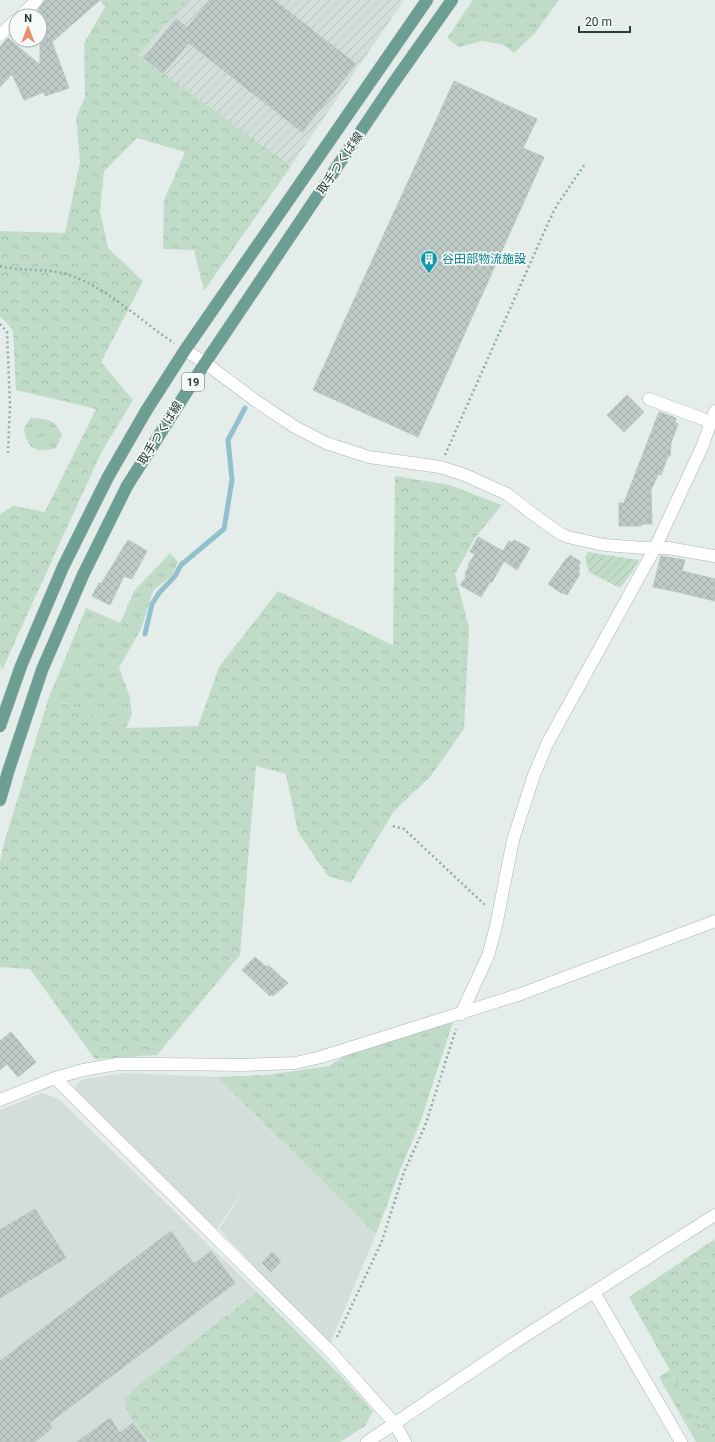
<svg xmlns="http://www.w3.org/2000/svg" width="715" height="1442" font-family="Roboto,'Noto Sans JP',sans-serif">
	<defs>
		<pattern id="industrial-furrows" width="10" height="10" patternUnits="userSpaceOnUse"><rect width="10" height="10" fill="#d3ddd9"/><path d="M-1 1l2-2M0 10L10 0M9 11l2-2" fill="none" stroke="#b5bfbb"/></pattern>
		<pattern id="grass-tufts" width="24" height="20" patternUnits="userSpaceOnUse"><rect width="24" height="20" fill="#c0dcc9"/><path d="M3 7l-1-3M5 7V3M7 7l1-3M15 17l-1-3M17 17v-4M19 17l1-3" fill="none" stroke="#a5bead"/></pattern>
		<pattern id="forest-crowns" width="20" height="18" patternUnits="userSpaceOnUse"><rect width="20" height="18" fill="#c0dcc9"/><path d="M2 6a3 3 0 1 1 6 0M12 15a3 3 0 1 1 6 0" fill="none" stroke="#a5bead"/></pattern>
		<pattern id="garden-furrows" width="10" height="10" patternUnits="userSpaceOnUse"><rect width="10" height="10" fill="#c0dcc9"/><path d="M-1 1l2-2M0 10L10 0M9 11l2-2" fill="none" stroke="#a5bead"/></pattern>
		<pattern id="building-cross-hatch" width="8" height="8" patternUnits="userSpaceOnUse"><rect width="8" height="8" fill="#bdcac6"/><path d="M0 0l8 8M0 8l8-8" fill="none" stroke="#a2aeab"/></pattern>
	</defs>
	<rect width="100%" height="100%" fill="#e5edea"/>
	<path fill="#d3ddd9" d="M125 1073 217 1077 376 1234 329 1346 219 1229 257 1170 217 1229 75 1092 76 1084 84 1079Z
		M42 1093 59 1099 257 1292 139 1384 124 1399 129 1415 150 1442H0V1110Z"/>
	<path fill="url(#industrial-furrows)" d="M188 0H404L291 166 138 55Z"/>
	<path fill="url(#grass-tufts)" d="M473 0H559L534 34 514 53 504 45 482 41 459 47 447 38Z
		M31 418C47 419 55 419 62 435L56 448C37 454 26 449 24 428Z
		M170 553 178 562 172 575 153 591 141 629 119 668 130 697 132 715 126 728 49 697 86 608 120 623 134 591Z
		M453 1022 420 1123 400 1170 376 1234 217 1077 267 1075 329 1066 349 1053Z
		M670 1370 710 1442H696L659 1377Z"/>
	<path fill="url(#forest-crowns)" d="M100 0H188L138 55 291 166 204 291 194 250 163 249 164 200 185 152 137 138 104 171 100 211 108 248 143 281 101 362 133 400 101 453 2 670 0 663V514L13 506 45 512 96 409 16 390 13 331 6 322 0 317V231L65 233 80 162 76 117 85 97 84 43 105 7Z
		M395 476 449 485 502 505 475 538 455 574 469 628 464 729 430 777 394 811 351 883 328 876 298 832 286 774 256 766 240 955 157 1055 95 1059 30 969 0 967V862L4 843 49 697 126 728 198 726 219 667 278 591 393 645Z
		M715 1239V1442H710L629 1297Z
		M257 1292 343 1378 373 1411 365 1426 340 1442H150L129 1415 124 1399 139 1384Z"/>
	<path fill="url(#garden-furrows)" d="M588 552 639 560 631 574 620 588 589 572 585 557Z"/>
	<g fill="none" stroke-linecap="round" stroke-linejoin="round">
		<path stroke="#92c1cd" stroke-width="5" d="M145 634 152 604 159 593 175 576 181 565 224 529 232 480 228 440 245 408"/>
	</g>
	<path fill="url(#building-cross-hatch)" stroke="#b8c6c1" d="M45 0H100L52 42 69 88 45 96 44 92 24 100 12 74 0 87V47L8 38 40 65V12L38 10Z
		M210 0H274L356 64 302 132 189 43 163 73 144 58 176 19 187 28Z
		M454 81 537 119 523 148 544 157 418 437 313 390Z
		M627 395 644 412 624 432 607 415Z
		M659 412 676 418 675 423 678 424 671 443 670 456H668L661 475 658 474 651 490 652 524H642L641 526H619V503H624Z
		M478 537 503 551 509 541 512 543 514 540 530 548 517 570 504 561 492 582H490L481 597 460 585 466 577 465 573 469 567 468 565 475 554 470 552Z
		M128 540 147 551 132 579 124 576 110 605 92 596 99 583 101 584Z
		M570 555 581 562 578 566 580 568 578 572 580 574 567 595 564 593 563 594 548 584 566 559H567Z
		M661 556 685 560 682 571 715 579V601L678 592 653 587Z
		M255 957 265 966H269L288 983 273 996 272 994 270 996 242 970Z
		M11 1032 36 1062 18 1077 7 1064 0 1070V1041Z
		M35 1209 66 1258 0 1298V1230Z
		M171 1231 194 1264 211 1251 235 1283 49 1423 52 1428 35 1442H0V1361Z
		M272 1252 281 1261 271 1272 262 1263Z
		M110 1418 120 1433 133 1423 147 1442H77Z"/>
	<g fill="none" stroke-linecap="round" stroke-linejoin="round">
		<defs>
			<path id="minor" d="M21 16 37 0
				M0 35 16 20
				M185 350 205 363 256 401 295 427 326 443 369 457 440 467 465 475 507 494 530 512 561 534 568 537 604 545 645 548H668L715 556
				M649 399 703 419 711 424
				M461 1014 488 956 496 926 513 840 534 775 547 744 655 548 702 447 715 411
				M55 1078 330 1351 395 1424 405 1442
				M0 1100 55 1078 83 1070 117 1064H157L244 1065 295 1063 321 1057 518 995 715 921
				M594 1292 681 1442
				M367 1442 520 1339 715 1215"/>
			<path id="major" d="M0 726 21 666 63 567 108 477 146 411 185 350 427 0
				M0 800 8 772 42 670 83 575 127 486 205 363 392 85 452 0"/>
		</defs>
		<use href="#minor" stroke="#a8b5b1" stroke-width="13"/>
		<use href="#major" stroke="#c2c9c7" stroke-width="13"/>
		<path stroke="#88aea4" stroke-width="2.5" stroke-dasharray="2 3" stroke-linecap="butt" d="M0 266C22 272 45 268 66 274 106 286 139 320 174 343
			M0 324 7 332 10 406 8 453
			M445 455 549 221 557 205 585 164
			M393 826 404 829 485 905
			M337 1337 382 1241 404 1172 425 1126 456 1029"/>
		<use href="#minor" stroke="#fff" stroke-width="12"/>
		<use href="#major" stroke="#6d9e94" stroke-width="12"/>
	</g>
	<defs>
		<symbol id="building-pin" viewBox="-11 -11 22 30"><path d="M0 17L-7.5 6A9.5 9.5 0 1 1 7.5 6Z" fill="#0f9aa8" stroke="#f5f9f8"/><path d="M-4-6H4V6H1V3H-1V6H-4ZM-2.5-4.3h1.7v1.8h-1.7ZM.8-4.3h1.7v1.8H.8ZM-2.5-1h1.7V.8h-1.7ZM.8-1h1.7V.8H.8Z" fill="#fff"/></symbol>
	</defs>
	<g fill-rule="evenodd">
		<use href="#building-pin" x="419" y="249" width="20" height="27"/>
	</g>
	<g text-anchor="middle" stroke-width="3.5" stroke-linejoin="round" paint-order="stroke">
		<rect fill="#f5f9f8" stroke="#647572" stroke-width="1" x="182" y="373" width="22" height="18" rx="3"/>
		<g font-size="11" font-weight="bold" fill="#263d38">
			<text x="193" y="386">19</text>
		</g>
		<g font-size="12" fill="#263d38" stroke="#f5f9f8">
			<text transform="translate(340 163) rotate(-56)" y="4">取手つくば線</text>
			<text transform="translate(160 433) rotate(-58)" y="4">取手つくば線</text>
		</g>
		<g font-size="12" fill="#0d838f" stroke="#f5f9f8" text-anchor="start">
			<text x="442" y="263">谷田部物流施設</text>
		</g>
	</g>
	<g transform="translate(28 28)"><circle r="19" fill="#f5f9f8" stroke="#a2aeab"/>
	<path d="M0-3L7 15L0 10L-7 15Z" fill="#e68e6a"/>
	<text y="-6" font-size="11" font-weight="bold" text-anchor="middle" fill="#263d38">N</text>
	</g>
	<path d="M579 26v6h51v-6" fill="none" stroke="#263d38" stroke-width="2"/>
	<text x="585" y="26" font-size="12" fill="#263d38" stroke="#f5f9f8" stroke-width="3" paint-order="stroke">20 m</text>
</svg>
